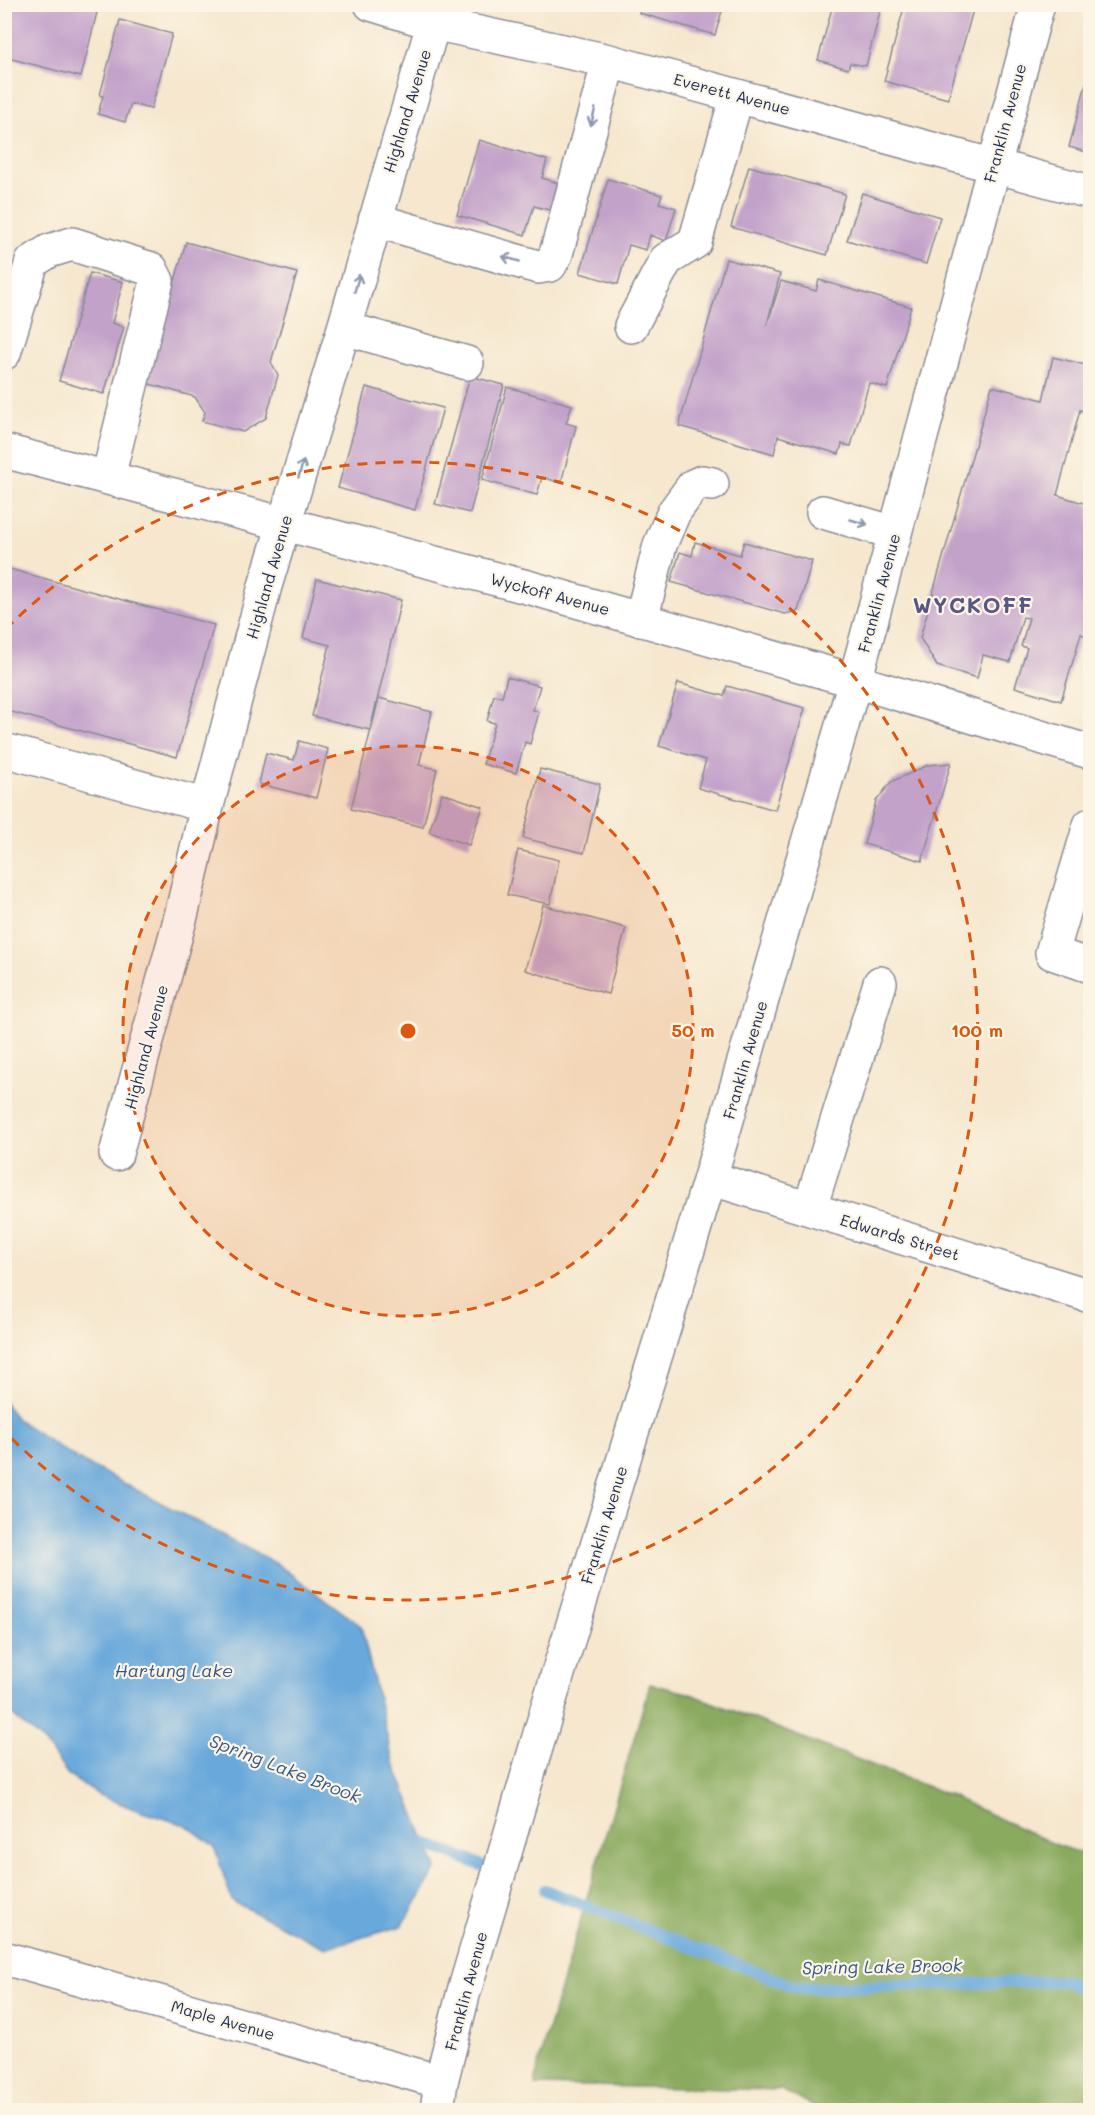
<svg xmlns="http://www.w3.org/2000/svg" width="1095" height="2115" font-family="Mali,sans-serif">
	<rect width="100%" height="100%" fill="#fcf5e5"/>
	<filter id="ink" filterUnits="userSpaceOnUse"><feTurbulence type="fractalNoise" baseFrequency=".0167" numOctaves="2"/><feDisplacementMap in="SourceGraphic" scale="12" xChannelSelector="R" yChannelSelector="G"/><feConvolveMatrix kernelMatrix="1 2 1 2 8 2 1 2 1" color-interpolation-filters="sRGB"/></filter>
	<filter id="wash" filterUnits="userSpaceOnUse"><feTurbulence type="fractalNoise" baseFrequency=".008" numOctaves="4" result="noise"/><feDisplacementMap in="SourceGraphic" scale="24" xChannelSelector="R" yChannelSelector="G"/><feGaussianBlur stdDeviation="1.35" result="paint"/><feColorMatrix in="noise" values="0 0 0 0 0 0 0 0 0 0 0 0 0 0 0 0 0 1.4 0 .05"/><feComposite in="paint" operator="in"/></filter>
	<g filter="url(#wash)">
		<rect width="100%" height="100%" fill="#f6e7ce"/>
		<path fill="#8aaa5e" stroke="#526c5e" stroke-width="1.5" d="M650 1684 688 1693 951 1796 1054 1844 1090 1856V2110H822L781 2090 535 2085 539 2061Z"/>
		<path fill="#68a8db" stroke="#426c9c" stroke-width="1.5" d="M4 1402 17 1419 74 1457 277 1564 361 1626 393 1762 437 1868 402 1926 325 1948 232 1901 214 1846 186 1825 139 1811 99 1795 69 1776 45 1743 5 1709Z"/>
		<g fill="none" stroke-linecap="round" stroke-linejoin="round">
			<path stroke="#68a8db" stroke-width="12" d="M412 1838 481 1865
				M545 1890 798 1988 1065 1981 1090 1994"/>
		</g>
		<g id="blocks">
			<path fill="#c3a2ca" d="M641 4H724L715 35 639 13Z
				M833 4H882L866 66 850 63 848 69 818 60Z
				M905 4H953L973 10 948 99 884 81Z
				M4 5H83L98 8 81 77 4 57Z
				M120 20 172 34 151 109 131 104 125 122 98 114 103 96 100 95Z
				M1086 84 1090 85V153L1069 147Z
				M479 140 547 160 542 178 562 184 553 211 534 206 525 235 457 215Z
				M749 166 845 194 827 255 731 227Z
				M608 179 662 195 659 203 676 208 666 241 650 235 646 250 629 245 618 284 580 273Z
				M862 193 940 217 926 264 847 240Z
				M186 242 297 273 271 362 278 375 266 418 243 432 202 421 205 412 195 397 146 383Z
				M726 259 780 274 767 325 781 281 816 291 819 280 911 307 887 388 869 383 851 446 842 444 839 454 778 436 774 454 679 426Z
				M90 273 123 282 112 323 124 327 104 394 59 381Z
				M1053 357 1090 366V413L1080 410 1057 495 1090 505V637L1081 634 1061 701 1015 687 1027 648 1021 646 1029 618 1023 617 1010 662 983 655 977 678 937 666 920 638 992 386 1043 400Z
				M470 376 504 385 470 513 435 504Z
				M366 387 443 408 415 510 338 488Z
				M507 387 572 405 566 423 576 426 561 483 542 477 537 495 482 480Z
				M695 542 740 555 744 542 812 561 798 611 785 614 671 582 680 552 692 556Z
				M6 568 214 625 177 757 4 710V574Z
				M317 579 401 600 370 730 312 716 330 645 303 638Z
				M507 677 540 686 533 710 539 712 530 744 525 742 516 773 483 764 495 723 487 721 494 695 502 697Z
				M678 683 724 696 727 686 805 708 775 810 698 788 706 760 659 746Z
				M379 698 432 712 419 765 437 769 423 827 351 809Z
				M299 741 328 749 316 798 259 784 266 753 294 760Z
				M951 763 922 861 864 844 876 801 891 782 928 765Z
				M540 769 600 784 584 853 523 838Z
				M442 793 483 807 469 845 429 832Z
				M518 850 559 860 550 904 507 895Z
				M543 905 626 928 608 994 525 970Z"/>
		</g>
	</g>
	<g filter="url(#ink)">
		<use href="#blocks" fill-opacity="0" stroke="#888b96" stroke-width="1.5"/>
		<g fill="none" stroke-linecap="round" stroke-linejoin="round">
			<defs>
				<path id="minor" d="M371 4 433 23 609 61 1090 192
					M375 220 538 267 550 265 556 254 609 61
					M631 326 666 260 695 242 737 96
					M344 328 467 363
					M4 353 32 262 49 251 72 244 151 269 157 281 108 477
					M823 512 895 533
					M641 620 660 545 674 512 693 486 702 482 712 484
					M4 750 207 806
					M1090 825 1052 953 1090 966
					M116 1154 181 916 207 806 265 586 344 328 439 4
					M710 1178 1090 1296
					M810 1208 880 983
					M4 1958 441 2082"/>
				<path id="major" d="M4 451 531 588 855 681 1090 752
					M437 2110 441 2082 463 1995 552 1693 710 1178 855 681 1038 4"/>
			</defs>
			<use href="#minor" stroke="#888b96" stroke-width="36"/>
			<use href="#major" stroke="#888b96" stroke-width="36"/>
			<use href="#minor" stroke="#fff" stroke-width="33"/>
			<use href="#major" stroke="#fff" stroke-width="33"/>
		</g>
		<defs><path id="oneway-shaft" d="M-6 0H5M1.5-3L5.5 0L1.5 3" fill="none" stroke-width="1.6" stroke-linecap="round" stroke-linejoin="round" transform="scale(1.5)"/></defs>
		<g stroke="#8d97ae">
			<use href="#oneway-shaft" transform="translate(593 117) rotate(105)"/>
			<use href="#oneway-shaft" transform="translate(511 259) rotate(-164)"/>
			<use href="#oneway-shaft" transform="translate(357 283) rotate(-74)"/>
			<use href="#oneway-shaft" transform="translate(301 469) rotate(-73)"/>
			<use href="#oneway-shaft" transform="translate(859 522) rotate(16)"/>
		</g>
	</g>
	<circle cx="408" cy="1031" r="285" fill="#de5710" fill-opacity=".12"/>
	<g fill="none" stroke="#de5710" stroke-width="3" stroke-dasharray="10 8">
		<circle cx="408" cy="1031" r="285"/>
		<path d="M6 629A569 569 0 1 1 6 1433"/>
	</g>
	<g text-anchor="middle" stroke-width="4.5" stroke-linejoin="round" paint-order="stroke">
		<g font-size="16" fill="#1b2f5e" stroke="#fcf5e5">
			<text transform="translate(732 94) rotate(15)" y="6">Everett Avenue</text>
			<text transform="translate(407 111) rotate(-73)" y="6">Highland Avenue</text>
			<text transform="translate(1005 123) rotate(-75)" y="6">Franklin Avenue</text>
			<text transform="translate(269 577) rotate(-74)" y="6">Highland Avenue</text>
			<text transform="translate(879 593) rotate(-75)" y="6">Franklin Avenue</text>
			<text transform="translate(550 594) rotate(15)" y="6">Wyckoff Avenue</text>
			<text transform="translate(146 1047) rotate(-75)" y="6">Highland Avenue</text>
			<text transform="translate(745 1060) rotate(-74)" y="6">Franklin Avenue</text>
			<text transform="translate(900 1237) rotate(17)" y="6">Edwards Street</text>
			<text transform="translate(604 1525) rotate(-73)" y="6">Franklin Avenue</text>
			<text transform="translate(466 1991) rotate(-75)" y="6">Franklin Avenue</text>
			<text transform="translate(223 2020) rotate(16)" y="6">Maple Avenue</text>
		</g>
		<g font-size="18" font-style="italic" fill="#36598a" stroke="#fcf5e5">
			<text x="174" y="1677">Hartung Lake</text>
			<text transform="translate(285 1769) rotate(21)" y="6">Spring Lake Brook</text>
			<text transform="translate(882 1967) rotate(-1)" y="6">Spring Lake Brook</text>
		</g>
		<g font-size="22" font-weight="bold" letter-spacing="1.5" fill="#565784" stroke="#fcf5e5">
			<text x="973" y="613">WYCKOFF</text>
		</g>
	</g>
	<circle cx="408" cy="1031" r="9" fill="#de5710" stroke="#fcf5e5" stroke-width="3"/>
	<g font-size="18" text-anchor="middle" font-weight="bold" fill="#de5710" stroke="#fcf5e5" stroke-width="4.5" stroke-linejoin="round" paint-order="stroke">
		<text x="693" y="1037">50 m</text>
		<text x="977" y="1037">100 m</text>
	</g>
	<rect width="1095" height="2115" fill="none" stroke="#fcf5e5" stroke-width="24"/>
</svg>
